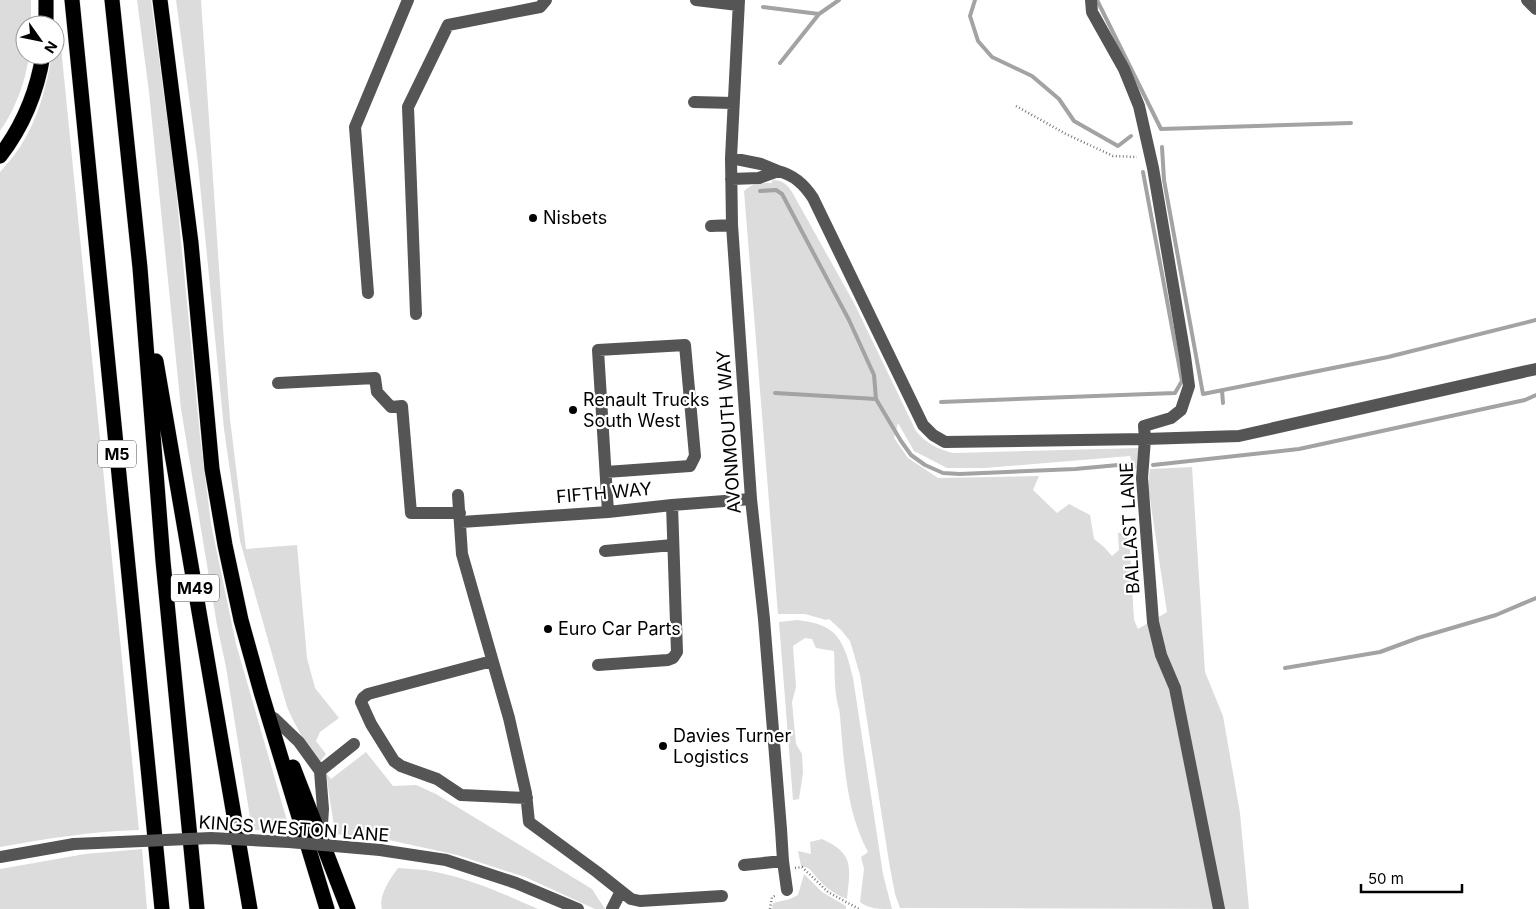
<svg xmlns="http://www.w3.org/2000/svg" width="1536" height="909" font-family="Inter,sans-serif">
	<rect width="100%" height="100%" fill="#fff"/>
	<path fill="#dcdcdc" d="M0 0H31V25H25V55H29C26 81 15 110 0 131Z
		M137 0H151L174 169 200 436 211 524 236 644 290 831 252 830 226 667 217 625 181 409 149 92Z
		M176 0H201L224 342 230 419 246 549 297 545 307 658 315 688 339 718 320 732 316 741 326 754 319 763C306 745 296 727 287 707L240 541 224 429 198 164Z
		M55 37H60L139 830C92 831 46 839 0 847V172C7 164 14 156 20 147 38 119 46 88 52 55H55Z
		M772 180C782 180 787 184 792 192L854 303 916 431C926 443 937 449 953 453L1139 448 1138 468H1134L1130 456 985 468H947L914 451 898 423 894 438 908 458 938 478 1039 476 1033 490 1057 513 1069 504 1090 515 1094 539 1104 547 1112 556 1119 550 1118 533 1129 532 1134 620 1138 629 1167 612 1148 486 1150 469 1192 467 1205 672 1223 716 1240 813 1249 909 900 908 895 894 889 862 860 675 850 641 841 630 829 619 826 620 805 614H778L744 191C752 183 761 183 772 183Z
		M797 620C839 624 844 642 853 678L883 874 892 909C881 909 868 909 860 902L864 869 861 857 868 852C846 811 844 762 840 716 840 711 838 706 837 701 834 685 835 667 834 651L816 648 812 639 805 638 793 646 796 687 792 702 796 744 802 754 803 773 799 799 793 800 779 622Z
		M366 752 393 786 416 785 436 794 592 889 605 909H595L525 877 457 855 389 840 335 834 326 773 331 779Z
		M822 839C855 854 850 867 847 899 837 895 827 889 820 881 813 874 811 867 801 866L798 851 811 854 810 842Z
		M142 849 147 909H0V869L85 854Z
		M398 868C407 869 416 869 425 870 464 876 502 893 538 909H382C378 896 390 879 398 868Z
		M804 874 822 892 846 906V909H772L773 903 790 899 798 895Z"/>
	<g fill="none" stroke-linecap="round" stroke-linejoin="round">
		<path stroke="#a3a3a3" stroke-width="4" d="M975 0 970 16 978 41 992 57 1032 76 1059 99 1074 121 1118 146 1131 136
			M1097 0 1161 129 1351 123
			M763 7 819 14 839 0
			M780 63 819 14
			M1162 147 1164 180 1203 394 1388 357 1536 320
			M760 191 776 190 782 194 849 320 874 375 876 399 901 441 911 455 925 465 943 473 960 474 1075 469 1129 464
			M1222 390 1223 403
			M775 393 876 399
			M941 402 1175 393 1182 381 1143 172
			M1153 465 1299 449 1497 406 1525 400 1536 395
			M1285 668 1380 652 1418 638 1496 615 1536 598"/>
		<defs>
			<path id="highway" d="M46 0V25
				M72 0 162 909
				M112 0 140 268 163 561 197 909
				M160 0 191 243 212 469 225 545 241 620 261 692 327 909
				M0 156C23 126 37 92 43 55
				M156 361 250 909
				M293 767 348 909"/>
		</defs>
		<use href="#highway" stroke="#dbdbdb" stroke-width="16"/>
		<path stroke="#777" stroke-width="2.5" stroke-dasharray="1 2.5" stroke-linecap="butt" d="M1016 106 1066 134 1113 156 1137 157
			M795 868 802 867 828 892 859 909
			M770 909 772 897 777 895"/>
		<path stroke="#555" stroke-width="12" d="M696 0 738 5
			M739 0 731 158 732 225 751 499 764 619 781 829 783 861 787 890
			M1091 0 1092 12 1124 69 1139 106 1153 168 1185 356 1189 386 1181 410 1171 418 1144 426 1145 439 1142 478 1153 622 1161 655 1175 688 1219 909
			M1527 0 1536 9
			M694 102 733 103
			M731 158 761 164 778 171 759 178 731 179
			M778 171C794 175 804 184 813 198L923 425 933 435 945 442 1145 439 1239 436 1536 369
			M711 226 732 225
			M368 293 355 127 408 0
			M416 314 408 107 448 25 540 7 546 0
			M278 383 375 378 377 392 391 407 402 406 411 513H460
			M606 472 690 466 695 456 685 345 598 350 608 512
			M458 495 462 554 509 718 526 793 529 822 597 872 631 899 640 901 722 896
			M461 522 608 512 672 505 751 499
			M605 551 673 545
			M492 661 368 694 363 698 361 702 371 724 394 761 401 766 437 779 461 795 527 798
			M598 665 668 660 673 658 677 652 672 505
			M274 718 299 742 320 771 323 809 321 838
			M320 771 354 744
			M380 850 446 860 516 883 578 909
			M0 857 74 844
			M744 865 783 861
			M612 909 621 891"/>
		<use href="#highway" stroke="#000" stroke-width="15"/>
		<path stroke="#555" stroke-width="12" d="M74 844 211 838 289 842 380 850"/>
	</g>
	<g fill="#000" stroke="#fff" stroke-width="2">
		<circle cx="533" cy="218" r="5"/>
		<circle cx="573" cy="410" r="5"/>
		<circle cx="548" cy="629" r="5"/>
		<circle cx="663" cy="746" r="5"/>
	</g>
	<g text-anchor="middle" stroke-width="4.5" stroke-linejoin="round" paint-order="stroke">
		<g fill="#fff" stroke="#4c4c4c" stroke-width="1">
			<rect x="98" y="440.5" width="38" height="27" rx="4"/>
			<rect x="171" y="574.5" width="48" height="27" rx="4"/>
		</g>
		<g font-size="16" font-weight="bold" fill="#000">
			<text x="117" y="460">M5</text>
			<text x="195" y="594">M49</text>
		</g>
		<g font-size="18" fill="#000" stroke="#fff" text-anchor="start">
			<text x="543" y="224">Nisbets</text>
			<text x="583" y="406">Renault Trucks<tspan x="583" dy="21">South West</tspan></text>
			<text x="558" y="635">Euro Car Parts</text>
			<text x="673" y="742">Davies Turner<tspan x="673" dy="21">Logistics</tspan></text>
		</g>
		<g font-size="18" fill="#000" stroke="#fff">
			<text transform="translate(729 432) rotate(-94)" y="6">AVONMOUTH WAY</text>
			<text transform="translate(604 493) rotate(-5)" y="6">FIFTH WAY</text>
			<text transform="translate(1130 528) rotate(-93)" y="6">BALLAST LANE</text>
			<text transform="translate(294 829) rotate(4)" y="6">KINGS WESTON LANE</text>
		</g>
	</g>
	<g transform="translate(40 40) rotate(123)"><circle r="24" fill="#ffffff" stroke="#999999"/>
	<path d="M0-4L9 19L0 12L-9 19Z" fill="#000000"/>
	<text y="-8" font-size="14" font-weight="bold" text-anchor="middle" fill="#000000">N</text>
	</g>
	<path d="M1361 884v8h101v-8" fill="none" stroke="#000000" stroke-width="2.5"/>
	<text x="1368" y="884" font-size="15" fill="#000000" stroke="#ffffff" stroke-width="4" paint-order="stroke">50 m</text>
</svg>
